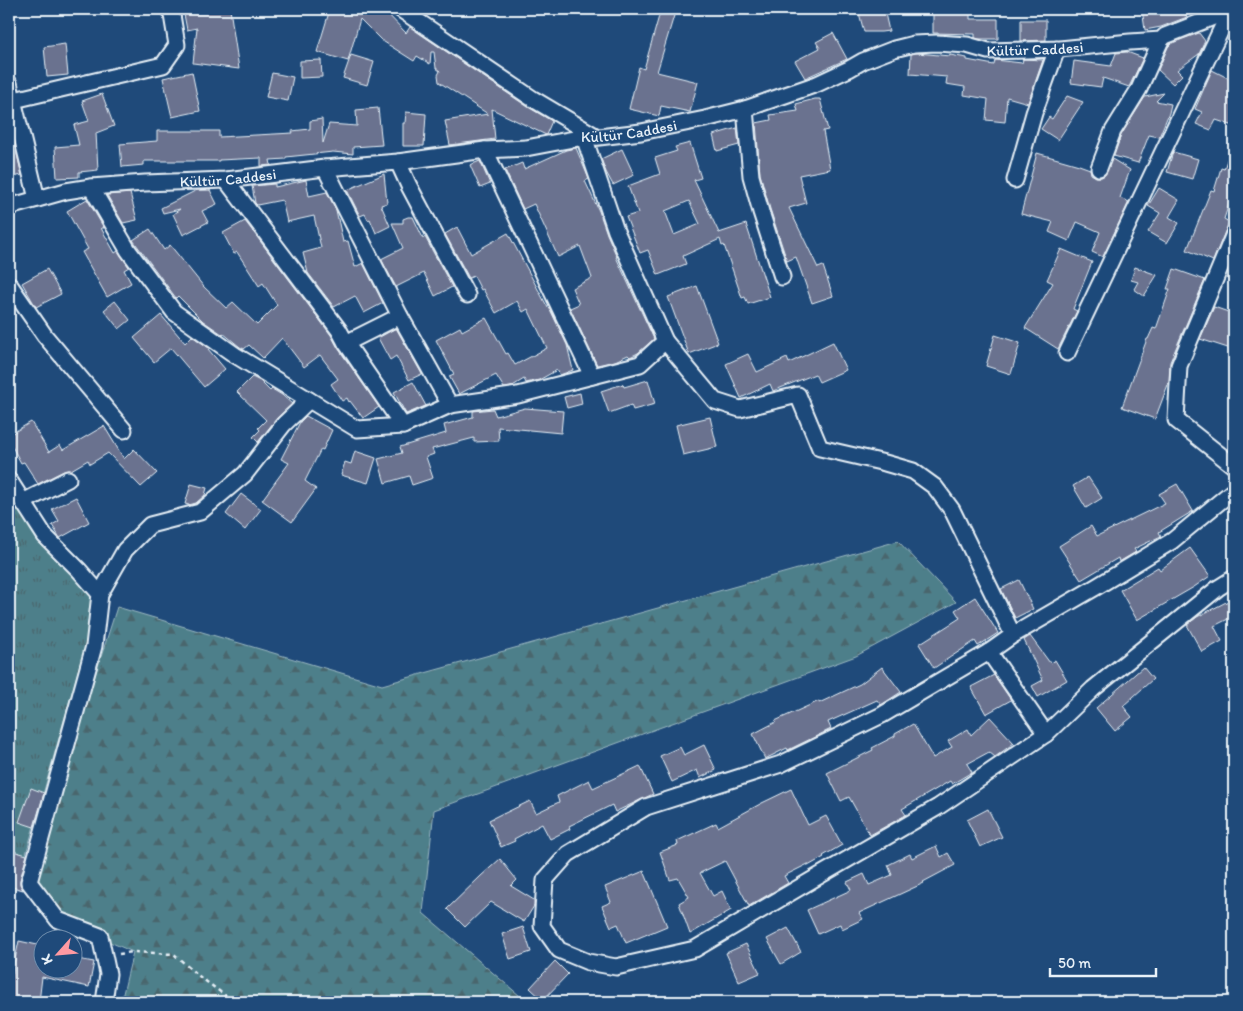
<svg xmlns="http://www.w3.org/2000/svg" width="1243" height="1011" font-family="Itim,sans-serif">
	<defs>
		<pattern id="grass-tufts" width="24" height="20" patternUnits="userSpaceOnUse" patternTransform="scale(1.25)"><rect width="24" height="20" fill="#4e7f8a"/><path d="M3 7l-1-3M5 7V3M7 7l1-3M15 17l-1-3M17 17v-4M19 17l1-3" fill="none" stroke="#4a666d"/></pattern>
		<pattern id="forest-firs" width="22" height="20" patternUnits="userSpaceOnUse" patternTransform="scale(1.25)"><rect width="22" height="20" fill="#4e7f8a"/><path d="M5 1l3.5 6h-7zM16 11l3.5 6h-7z" fill="#4a666d"/></pattern>
	</defs>
	<rect width="100%" height="100%" fill="#1f4a7a"/>
	<filter id="ink" filterUnits="userSpaceOnUse"><feTurbulence type="fractalNoise" baseFrequency=".02" numOctaves="2"/><feDisplacementMap in="SourceGraphic" scale="10" xChannelSelector="R" yChannelSelector="G"/><feConvolveMatrix kernelMatrix="1 2 1 2 8 2 1 2 1" color-interpolation-filters="sRGB"/></filter>
	<g filter="url(#ink)">
		<path fill="url(#grass-tufts)" stroke="#9bb8c1" d="M9 478 100 594 18 882 9 906Z"/>
		<path fill="url(#forest-firs)" stroke="#9bb8c1" d="M898 541 956 602 856 656 434 810 423 913 527 1002H121L133 952 75 927 29 882 117 607 382 685Z"/>
		<path fill="#6b728f" stroke="#e8f1f8" fill-rule="evenodd" d="M183 9H230L239 69 193 63 197 28 187 30Z
			M330 9H383L406 33 410 27 528 107 552 121 546 135 492 109 495 139 450 145 445 121 488 114 439 82 438 75 440 71 436 68 434 52H431L430 64 417 56 414 61 381 40 360 19 348 61 317 52Z
			M661 9H676L657 72 698 82 690 112 661 106 659 116 629 109 639 67 644 69Z
			M878 9H884L889 31 881 32H864L859 13Z
			M1142 9H1181L1187 17 1161 27 1145 30Z
			M933 10 970 11V19H998V39H979L975 38V34L933 33Z
			M1021 20H1046V40L1021 41Z
			M833 33 847 59 805 78 795 61 820 48 816 42Z
			M1199 33 1205 41 1199 54 1177 70 1182 75 1173 84 1158 70 1168 47 1172 43Z
			M65 44 68 75 47 77 44 47Z
			M1127 52 1143 58 1129 87 1103 78 1101 87 1071 83 1074 61 1111 66 1116 53Z
			M917 53 950 56V55L967 58V60L994 65 995 60 1022 63 1023 59 1043 60 1028 103 1007 97 1005 122 986 120 988 99 964 95 965 87 946 84 947 77 910 74 911 54Z
			M351 55 374 62 367 85 343 78Z
			M321 60 322 77 300 78V61Z
			M1212 70 1234 81V126L1216 120 1211 130 1196 124 1202 112 1195 109Z
			M192 72 200 111 172 117 163 78Z
			M272 73 293 77 288 101 266 97Z
			M1164 93 1156 101 1171 104 1169 113 1159 137 1149 135 1138 163 1114 156 1121 135 1145 97Z
			M102 94 114 126 96 133 98 170 79 172V177L57 178 55 147 79 145 74 125 89 121 82 101Z
			M1067 96 1083 102 1058 140 1041 129 1049 117 1052 119Z
			M815 99H820L828 130 823 131 830 169 799 175 806 203 789 208 818 268 823 266 833 296 812 303 796 257 787 261 770 209 760 174 756 123 771 120 770 115 798 111 796 104Z
			M378 108 382 145 353 147V154L333 152 286 157V159L270 160 271 165 261 166V158L219 160V161H144V165L122 167 120 144 157 141V131H219V137L293 133 292 131 310 129V121L322 119 323 143 329 124 357 126 356 110Z
			M406 112 426 114 424 146H403V123H405Z
			M9 122 22 175 9 178Z
			M737 128 739 145 717 151 713 135Z
			M690 143 701 178 694 180 719 233 746 224 770 297 748 304 745 297 742 298 724 245 722 246 720 239 683 256 686 264 658 275 648 250 640 253 626 217 638 213 628 186 660 174 655 158 677 151 675 147ZM689 201 700 224 674 235 665 211Z
			M1232 145H1234V188L1224 219 1229 222 1213 261 1187 250 1211 190 1214 191 1221 168 1224 169Z
			M576 148 589 179 585 181 599 211 607 234 617 257H616L654 339 638 353 630 357 628 355 615 361 597 365 570 308 579 304 572 288 592 278 580 246 558 257 534 204 523 209 505 170 522 163 524 169 566 150Z
			M622 149 634 175 613 185 606 172 601 159Z
			M1173 152 1198 159 1192 179 1167 172Z
			M1037 153 1079 165 1090 169 1091 174 1096 177H1101L1105 175 1112 159 1130 170 1120 198 1129 202 1103 257 1092 252 1100 232 1077 222 1069 241 1049 232 1053 222 1021 214Z
			M480 161 490 184 480 188 470 165Z
			M384 174 387 203 381 205 390 226 376 233 370 219 368 220 365 214 360 216 347 190Z
			M306 180 309 196 327 192 336 210 343 242 348 241 355 267 363 263 383 303 364 313 355 296 334 307 308 273 303 253 321 248 314 216 287 222 282 200 257 205 255 203 252 186 275 184V187Z
			M1159 188 1179 200 1169 217 1179 223 1167 243 1148 232 1160 213 1148 206Z
			M197 190H210L217 204 202 211 208 222 183 235 173 214 180 209 163 213 161 208Z
			M130 193 137 220 123 223 107 195Z
			M87 199 104 228H101L115 253 118 251 129 267 124 270 131 283 107 297 82 252 88 249 67 211Z
			M408 217H413L423 238 425 237 452 287 435 296 424 273 396 287 381 259 403 248 392 223H403V219Z
			M245 221 331 335 338 348 379 407 363 418 350 401 349 402 347 398 342 401 331 384 338 379 320 355 304 367 282 338 263 358 249 345 244 349 240 347 223 333 222 334 203 321 178 296 176 298 133 240 150 229 164 250 170 245 204 287 226 308 233 302 257 325 277 305 263 283 259 286 237 252 234 254 223 233Z
			M457 227 471 254 508 233 548 308 549 307 567 345 573 370 560 375 557 370 539 380 526 383 524 379 511 387 504 388 496 375 459 394 449 376 454 374 436 340 460 327 462 331 486 318 506 354 508 353 515 365 547 348 528 309 523 312 517 301 496 313 483 289 481 290 474 276 469 278 445 234Z
			M1061 249 1092 262 1073 309 1077 311 1058 349 1025 328 1053 283 1047 280Z
			M1135 267 1157 275 1144 296 1134 289 1138 282 1131 280Z
			M47 269 61 294 36 307 22 283Z
			M1174 269 1205 280 1170 362 1169 382 1155 419 1122 407 1147 339H1148L1153 328 1156 329 1170 289H1167Z
			M697 286 718 343 689 354 668 297Z
			M115 301 130 320 119 329 104 310Z
			M1214 307 1234 314V350L1200 339Z
			M161 315 185 343 192 336 209 348 208 349 225 369 204 387 171 348 154 362 134 338Z
			M396 328 422 374 409 380 396 356 390 360 378 338Z
			M995 335 1020 343 1011 374 986 366Z
			M833 342 846 370 819 382 815 374 773 391 770 384 741 398 726 364 748 354 757 372 787 358 789 363Z
			M252 377 260 381 270 391 272 389 282 395 292 404 277 418 258 442 253 437 260 430 258 428 266 420 237 392Z
			M648 380 655 404 633 410 631 405 609 413 601 391 623 384 624 387Z
			M413 382 426 406 406 414 394 392Z
			M580 393 582 404 567 408 564 397Z
			M525 408 563 411 561 433 498 427 499 441 474 442V438L432 449 434 454 426 457 433 478 412 485 409 476 385 483 378 459 402 453 400 447 446 433 444 425 473 417V411L493 409 496 416Z
			M306 416 332 430 323 450 321 449 305 481 316 489 292 522 262 500 289 463 281 459 300 422Z
			M710 417 717 447 683 455 676 425Z
			M31 422 49 452 60 445 63 450 104 426 124 459 134 449 157 473 141 487 108 453 90 464 88 460 71 470H68L64 471 38 484 24 462 21 463 9 441V435Z
			M355 451 376 458 368 483 341 475 345 462 351 464Z
			M1088 477 1102 498 1086 508 1073 486Z
			M191 484 207 488 205 495 196 503 189 505 185 504Z
			M1177 484 1193 511 1159 532 1161 536 1134 549 1136 552 1119 562 1118 558 1081 580 1059 546 1091 526 1097 536 1165 503 1159 494Z
			M241 494 261 509 245 530 226 514Z
			M76 497 89 522 60 538 52 525 59 521 52 509Z
			M1190 548 1210 576 1194 587 1137 620 1120 590 1158 567 1160 570Z
			M1019 580 1033 609 1015 618 1001 589Z
			M975 597 998 633 978 646 975 641 934 668 919 644 960 618 955 610Z
			M1234 598V616L1214 626 1222 641 1202 652 1187 625 1197 617Z
			M1030 636 1050 663 1055 660 1067 680 1038 697 1032 686 1043 680 1024 640Z
			M882 667 901 692 881 705 877 700 828 722 831 729 788 750 787 748 765 759 753 734 776 722 775 721 819 701V703L860 684Z
			M1143 667 1153 679 1123 706 1132 717 1115 731 1096 708Z
			M994 675 1011 700 986 714 971 687Z
			M990 717 1014 743 995 757 989 752 967 764 972 772 952 784 950 781 902 809 906 815 870 835 849 797 841 801 827 773 873 750 872 748 895 736V734L913 724 933 758 952 747 948 741 968 729 971 735Z
			M704 745 716 770 700 778 697 770 672 782 660 756 680 747 684 755Z
			M640 766 653 794 615 812 612 805 569 826 570 829 550 839 542 824 514 839 515 841 501 847 489 820 503 813V814L530 801 536 813 559 802 557 796 589 780 593 788Z
			M31 788 44 793 34 827 19 822Z
			M791 789 808 825 826 816 842 845 823 856 824 857 808 866V864L784 876 788 883 749 906 725 861 700 873 713 896 722 891 731 910 690 934 679 903 689 897 678 878 670 880 660 852 678 845 677 841 716 823 718 827 762 803Z
			M988 809 1002 837 980 847 967 820Z
			M936 846 941 857 948 853 955 865 923 882 924 883 859 913 863 919 842 929 840 924 818 934 807 910 851 890 847 882 864 874 869 885 892 875 888 865 910 854 912 858Z
			M9 850 27 855 20 880V884L23 890 9 886Z
			M500 859 517 880 511 886 534 900V906L524 922 491 902 465 927 447 909 481 876Z
			M644 871 667 926 626 943 618 924 611 927 602 906 611 902 605 887Z
			M523 927 531 952 510 959 502 934Z
			M788 928 801 952 781 964 767 939Z
			M19 941 42 946V968H72V958L94 962 89 987 42 977 39 1002H9L14 964Z
			M746 944 760 973 739 982 726 953Z
			M555 961 568 974 543 1000 530 988Z"/>
		<g fill="none" stroke-linecap="round" stroke-linejoin="round">
			<defs>
				<g id="minor">
					<path d="M400 9 533 99 597 137"/>
					<path d="M9 83 37 199"/>
					<path d="M14 100 163 65 177 45 171 9"/>
					<path d="M745 109 751 176 761 212 782 277"/>
					<path d="M584 137 616 231 665 341 715 401 740 409 798 395 820 448 885 463 913 471 935 487 952 510 1013 635"/>
					<path d="M485 150 592 376"/>
					<path d="M398 162 409 186 467 295"/>
					<path d="M325 168 400 316 450 405"/>
					<path d="M1099 168 1113 131 1139 89 1161 40"/>
					<path d="M226 180 339 330 346 343 403 426"/>
					<path d="M1015 180 1034 113 1057 49"/>
					<path d="M91 187 128 250 174 312 235 355 357 429 403 426 450 405 518 395 640 364 665 341"/>
					<path id="s1" d="M9 207 66 191 91 187 145 183 226 180 325 168 398 162 485 150 526 148 584 137H599L641 132 705 119 745 109 817 84 849 69 863 61 894 49 914 44 937 43 967 45 988 51 1060 49 1130 42 1161 40 1165 36 1234 9"/>
					<path d="M1234 234 1179 366 1176 420 1234 466"/>
					<path d="M9 284 45 336 124 430"/>
					<path d="M346 343 400 316"/>
					<path d="M1067 353 1230 11"/>
					<path d="M9 480 45 536 79 570 100 594 94 646 29 882 58 920 100 936 108 974 104 1002"/>
					<path d="M1234 490 1172 541 1096 587 1013 635 989 652 882 715 781 764 646 807 568 854 545 880 542 926 559 950 588 962 616 967 695 949 812 880 938 807 1046 734 1093 689 1218 588 1234 578"/>
					<path d="M23 502 68 479"/>
					<path d="M100 594 125 550 150 525 200 512 245 474 284 424 309 400"/>
					<path d="M989 652 1046 734"/>
				</g>
			</defs>
			<use href="#minor" stroke="#e8f1f8" stroke-width="19"/>
			<path stroke="#e8f1f8" stroke-width="2.5" stroke-dasharray="4 4" stroke-linecap="butt" d="M119 954 133 952 174 954 196 974 234 1002"/>
			<use href="#minor" stroke="#1f4a7a" stroke-width="15"/>
		</g>
	</g>
	<g text-anchor="middle" stroke-width="4" stroke-linejoin="round" paint-order="stroke">
		<g font-size="15" fill="#e8f1f8" stroke="#1f4a7a">
			<text dy="5" stroke="none"><textPath href="#s1" startOffset="1048">Kültür Caddesi</textPath></text>
			<text dy="5" stroke="none"><textPath href="#s1" startOffset="626">Kültür Caddesi</textPath></text>
			<text dy="5" stroke="none"><textPath href="#s1" startOffset="222">Kültür Caddesi</textPath></text>
		</g>
	</g>
	<rect width="1243" height="1011" fill="none" stroke="#1f4a7a" stroke-width="30"/>
	<rect x="15" y="15" width="1213" height="981" fill="none" stroke="#e8f1f8" stroke-width="2" filter="url(#ink)"/>
	<g transform="translate(58 954) rotate(243)"><circle r="24" fill="#1f4a7a" stroke="#6f8dac"/>
	<path d="M0-4L9 19L0 12L-9 19Z" fill="#ff9aa2"/>
	<text y="-8" font-size="14" font-weight="bold" text-anchor="middle" fill="#e8f1f8">K</text>
	</g>
	<path d="M1050 968v8h106v-8" fill="none" stroke="#e8f1f8" stroke-width="2.5"/>
	<text x="1058" y="968" font-size="15" fill="#e8f1f8" stroke="#1f4a7a" stroke-width="4" paint-order="stroke">50 m</text>
</svg>
